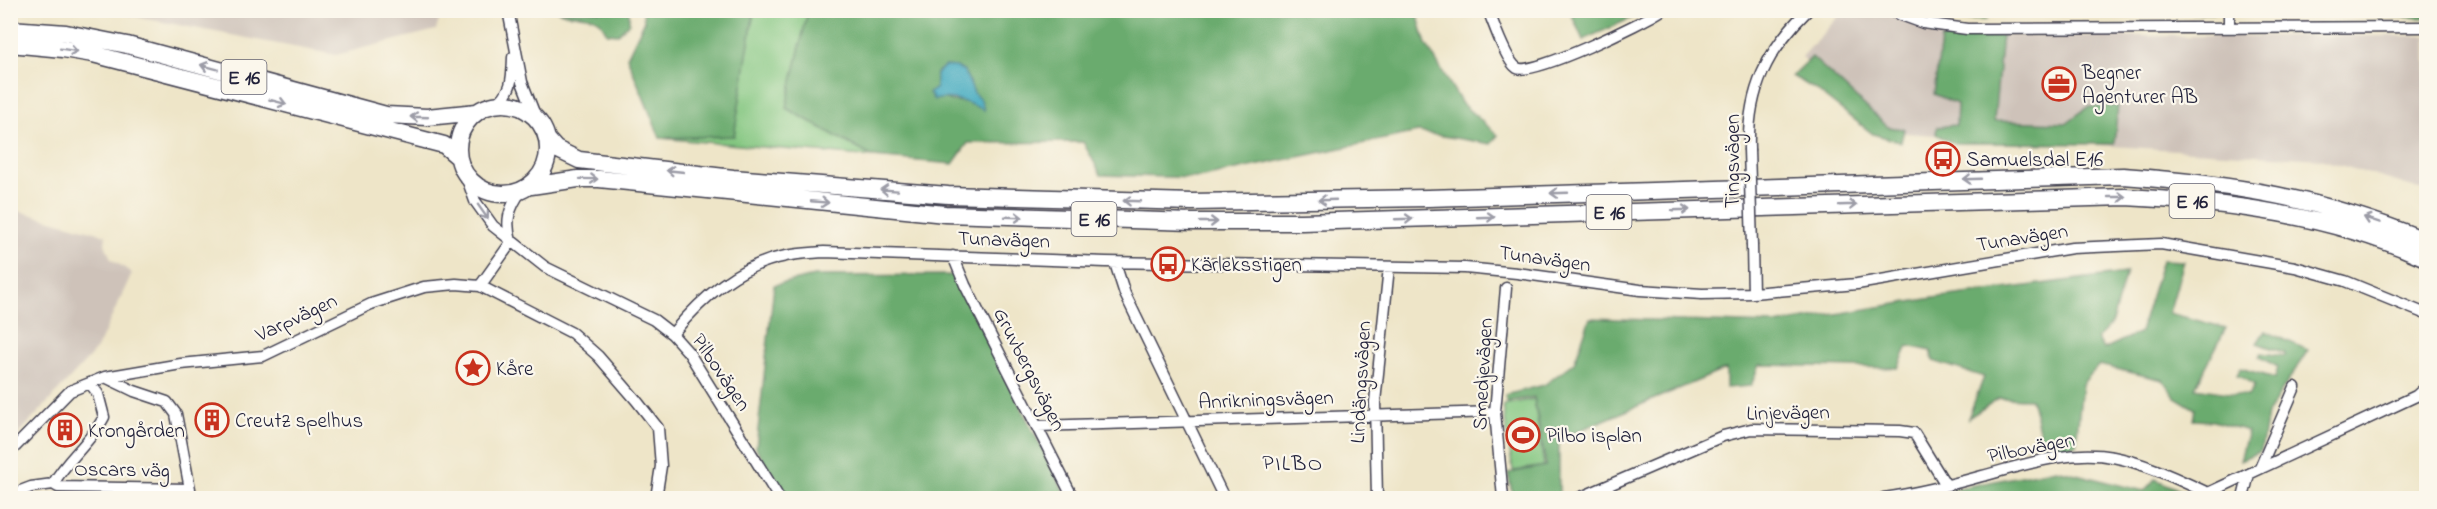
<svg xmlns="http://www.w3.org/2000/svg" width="2437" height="509" font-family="'Indie Flower',sans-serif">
	<rect width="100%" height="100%" fill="#fbf7ec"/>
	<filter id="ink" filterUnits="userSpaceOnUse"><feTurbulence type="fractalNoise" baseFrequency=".0167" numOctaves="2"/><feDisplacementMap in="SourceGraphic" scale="12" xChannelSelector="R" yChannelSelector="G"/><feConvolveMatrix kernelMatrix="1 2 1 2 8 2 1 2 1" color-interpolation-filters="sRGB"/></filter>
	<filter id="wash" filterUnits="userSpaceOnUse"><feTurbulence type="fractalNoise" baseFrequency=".008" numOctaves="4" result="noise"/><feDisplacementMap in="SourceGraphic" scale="24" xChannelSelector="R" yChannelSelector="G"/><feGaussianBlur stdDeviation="1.35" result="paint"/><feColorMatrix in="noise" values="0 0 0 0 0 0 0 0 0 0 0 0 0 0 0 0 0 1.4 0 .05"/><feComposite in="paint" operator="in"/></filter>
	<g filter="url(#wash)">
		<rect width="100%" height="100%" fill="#eee5c8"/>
		<path fill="#cec2b9" d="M1844 10 1877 11 1943 36H2426V191L2320 159 1888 132 1802 57Z
			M105 11H442L436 30 336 55Z
			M11 209 106 235 105 244 111 259 132 273 97 349 11 442Z"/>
		<path fill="#83c680" stroke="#52745e" stroke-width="1.5" d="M754 11H808L786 108 873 157 660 138 734 136Z
			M1900 11H1982L1986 20 1940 19Z
			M1534 399 1544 466 1513 471 1503 405Z"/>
		<path fill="#6aab6e" stroke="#466654" stroke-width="1.5" fill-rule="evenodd" d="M1416 10 1426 44 1462 104 1498 135 1491 144 1418 132 1198 178 1101 175 1083 142 968 143 953 164 873 157 786 108 808 11ZM945 66 955 67 964 71 975 95 974 106 968 102 951 101 929 93 936 88V73Z
			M2426 10 2425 18 2254 12V11Z
			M558 11H629V23L618 34 607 33C605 30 602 23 598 20 586 12 569 18 558 11Z
			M643 11H754L734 136 660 138 627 57 644 22Z
			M1570 11H1647L1583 40Z
			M2214 11V13H2032L2031 11Z
			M2002 35 1994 121 2066 123 2088 107 2118 106 2114 144 1953 143 1936 134 1937 127 1956 125 1957 104 1934 94 1941 39Z
			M1812 57 1888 127 1904 129 1901 142 1873 134 1816 90 1792 76Z
			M2162 260 2184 261 2169 313 2226 328 2195 388 2248 396 2255 385 2237 375 2240 368 2275 378 2278 367 2259 357 2261 353 2285 356V353L2257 343 2265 331 2308 350 2267 414 2261 451 2240 460 2248 431 2213 421 2193 420 2195 409 2175 397 2163 380 2099 365 2082 384 2076 445 2045 452 2031 399 1999 398 1968 418 1984 377 1933 361 1931 351 1908 346 1898 368 1759 365 1751 386 1726 388V369L1559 439V498H1513L1508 473 1546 466 1534 397 1506 402 1505 395 1544 385 1574 363 1590 318 1775 324 1933 298 2126 273 2111 325 2097 338 2104 349 2140 332Z
			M954 275 1067 498H786L756 448 774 285 814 276Z
			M2056 469 2144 491 2155 479 2198 498H1908Z"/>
		<path fill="#3fa9bf" stroke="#30667d" stroke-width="1.5" d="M945 66 955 67 964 71 975 95 981 100 984 110C969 103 950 95 934 100L929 93 936 88V74Z"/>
	</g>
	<g filter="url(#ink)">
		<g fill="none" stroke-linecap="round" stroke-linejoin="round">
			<defs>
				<path id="minor" d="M508 10 522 82 535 115
					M1488 10C1494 24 1506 61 1517 68 1531 77 1645 22 1662 10
					M1887 10 1923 23 1967 29 2426 27
					M2229 10V27
					M496 105C513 90 512 79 513 57
					M1749 149C1747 91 1767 50 1808 10
					M466 176 475 201 493 226 545 267 654 320 672 334 689 353 779 498
					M511 241C505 221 509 208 521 191
					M1752 246 1753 293
					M953 256 965 285 1073 498
					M1115 263 1125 294 1224 498
					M480 286 512 241
					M672 334C703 297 738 265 786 256 798 253 812 253 824 252L1106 262 1465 268 1517 273 1640 290 1702 294 1753 293 1857 284 2072 248 2161 244 2295 267 2345 281 2426 314
					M1038 426 1495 412
					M10 452 70 391 105 377 181 364 263 356 371 304 424 287 456 284 480 286 572 333 598 356 636 400 658 428 661 466 656 498
					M2260 468 2295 387
					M53 484 58 487 190 489 176 414 167 402 134 391 105 377
					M53 484C67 459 91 442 104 417L98 394 90 383
					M2208 493 2416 396 2426 387
					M10 495 31 487 53 484
					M1377 498 1375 402 1389 267
					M1503 498 1495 412 1506 288
					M1579 498 1723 436 1751 429 1900 431 1914 433 1946 485
					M1884 498C1917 493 1950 485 1982 476 2024 465 2068 449 2113 457 2150 464 2185 483 2219 498
					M2243 498 2249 474"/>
				<path id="highway" d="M10 29 66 33 127 45 386 115 427 117 477 112
					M10 44 63 49 93 54 444 145 458 157
					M458 149a45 45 0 1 1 90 0a45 45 0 1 1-90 0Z
					M548 140 556 149 579 160 733 178 948 195 1192 202 1428 198 2123 176C2234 184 2322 198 2426 241
					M531 186 578 179H599L945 214 1192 222H1302L2125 197C2229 202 2331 215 2426 258"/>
			</defs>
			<use href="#minor" stroke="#413f50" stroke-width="13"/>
			<use href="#highway" stroke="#413f50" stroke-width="19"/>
			<use href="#minor" stroke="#fff" stroke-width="10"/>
			<use href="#highway" stroke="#fff" stroke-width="16"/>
			<defs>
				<path id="minor-bridge" d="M1749 149 1752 246"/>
			</defs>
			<use href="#minor-bridge" stroke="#413f50" stroke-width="13" stroke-linecap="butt"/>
			<use href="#minor-bridge" stroke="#fff" stroke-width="10"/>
		</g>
		<defs><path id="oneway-shaft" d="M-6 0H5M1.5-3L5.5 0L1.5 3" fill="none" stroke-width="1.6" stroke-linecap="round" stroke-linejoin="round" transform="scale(1.5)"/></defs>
		<g stroke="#9c9ca7">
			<use href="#oneway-shaft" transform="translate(69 50) rotate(9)"/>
			<use href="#oneway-shaft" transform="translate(209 67) rotate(-165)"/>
			<use href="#oneway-shaft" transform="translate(278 102) rotate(15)"/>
			<use href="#oneway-shaft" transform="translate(419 117) rotate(-178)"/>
			<use href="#oneway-shaft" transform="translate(675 171) rotate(-174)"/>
			<use href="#oneway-shaft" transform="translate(589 179) rotate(1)"/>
			<use href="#oneway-shaft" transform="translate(1972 179) rotate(178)"/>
			<use href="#oneway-shaft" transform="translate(889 190) rotate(-176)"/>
			<use href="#oneway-shaft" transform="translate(1559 193) rotate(178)"/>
			<use href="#oneway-shaft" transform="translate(2117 197)"/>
			<use href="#oneway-shaft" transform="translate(1327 200) rotate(178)"/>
			<use href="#oneway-shaft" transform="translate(1132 201) rotate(-178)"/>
			<use href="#oneway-shaft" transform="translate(820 202) rotate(5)"/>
			<use href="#oneway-shaft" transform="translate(1848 205) rotate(-2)"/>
			<use href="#oneway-shaft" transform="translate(1681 210) rotate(-2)"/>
			<use href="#oneway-shaft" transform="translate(483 212) rotate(55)"/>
			<use href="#oneway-shaft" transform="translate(1014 217) rotate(2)"/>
			<use href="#oneway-shaft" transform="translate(1486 217) rotate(-2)"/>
			<use href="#oneway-shaft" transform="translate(1404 219) rotate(-2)"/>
			<use href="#oneway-shaft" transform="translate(2372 220) rotate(-161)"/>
			<use href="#oneway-shaft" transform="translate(1209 222)"/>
		</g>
	</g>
	<defs>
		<symbol id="office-ring" viewBox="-11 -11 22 22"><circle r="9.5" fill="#fbf7ec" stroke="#c8321e" stroke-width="1.5"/><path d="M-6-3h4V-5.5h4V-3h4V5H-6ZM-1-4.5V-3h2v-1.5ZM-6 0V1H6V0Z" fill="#c8321e"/></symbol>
		<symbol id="bus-ring" viewBox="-11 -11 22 22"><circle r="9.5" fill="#fbf7ec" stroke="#c8321e" stroke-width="1.5"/><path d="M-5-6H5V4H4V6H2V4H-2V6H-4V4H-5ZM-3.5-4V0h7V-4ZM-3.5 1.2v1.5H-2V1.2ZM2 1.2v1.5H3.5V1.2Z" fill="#c8321e"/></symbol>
		<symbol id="sight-ring" viewBox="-11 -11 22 22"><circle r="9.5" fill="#fbf7ec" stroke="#c8321e" stroke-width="1.5"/><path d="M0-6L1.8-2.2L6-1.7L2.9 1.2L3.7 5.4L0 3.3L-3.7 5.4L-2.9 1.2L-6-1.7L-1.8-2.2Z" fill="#c8321e"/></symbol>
		<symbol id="building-ring" viewBox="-11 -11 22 22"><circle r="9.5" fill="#fbf7ec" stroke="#c8321e" stroke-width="1.5"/><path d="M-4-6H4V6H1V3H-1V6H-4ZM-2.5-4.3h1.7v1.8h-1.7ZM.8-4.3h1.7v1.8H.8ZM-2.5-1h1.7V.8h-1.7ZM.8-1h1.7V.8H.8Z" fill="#c8321e"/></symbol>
		<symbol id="stadium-ring" viewBox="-11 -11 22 22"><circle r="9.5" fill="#fbf7ec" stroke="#c8321e" stroke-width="1.5"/><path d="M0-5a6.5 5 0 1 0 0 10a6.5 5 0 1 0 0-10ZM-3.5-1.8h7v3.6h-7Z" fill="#c8321e"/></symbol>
	</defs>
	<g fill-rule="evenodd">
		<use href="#office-ring" x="2040" y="65" width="38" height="38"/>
		<use href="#bus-ring" x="1924" y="140" width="38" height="38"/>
		<use href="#bus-ring" x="1149" y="245" width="38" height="38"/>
		<use href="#sight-ring" x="454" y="349" width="38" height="38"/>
		<use href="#building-ring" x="193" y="401" width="38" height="38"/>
		<use href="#building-ring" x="46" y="411" width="38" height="38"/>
		<use href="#stadium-ring" x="1504" y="416" width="38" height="38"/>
	</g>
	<g text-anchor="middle" stroke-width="4.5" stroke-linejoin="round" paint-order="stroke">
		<g fill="#fbf7ec" stroke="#636270" stroke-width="1.5">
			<rect x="221.5" y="60" width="45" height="34" rx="4.5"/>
			<rect x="2169.5" y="184" width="45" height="34" rx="4.5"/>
			<rect x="1586.5" y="195" width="45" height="34" rx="4.5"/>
			<rect x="1071.5" y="202" width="45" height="34" rx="4.5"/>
		</g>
		<g font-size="20" font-weight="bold" fill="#22223b">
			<text x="244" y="84">E 16</text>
			<text x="2192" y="208">E 16</text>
			<text x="1609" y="219">E 16</text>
			<text x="1094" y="226">E 16</text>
		</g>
		<g font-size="21" fill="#22223b" stroke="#fbf7ec" text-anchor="start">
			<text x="2082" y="79">Begner<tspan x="2082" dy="24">Agenturer AB</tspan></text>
			<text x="1966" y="166">Samuelsdal E16</text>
			<text x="1191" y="271">Kärleksstigen</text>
			<text x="496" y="375">Kåre</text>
			<text x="235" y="427">Creutz spelhus</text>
			<text x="88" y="437">Krongården</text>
			<text x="1546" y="442">Pilbo isplan</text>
		</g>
		<g font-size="21" fill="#22223b" stroke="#fbf7ec">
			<text transform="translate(1732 161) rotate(-90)" y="7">Tingsvägen</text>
			<text transform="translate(2022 237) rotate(-9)" y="7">Tunavägen</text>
			<text transform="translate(1004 239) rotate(2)" y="7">Tunavägen</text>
			<text transform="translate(1545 258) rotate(8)" y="7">Tunavägen</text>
			<text transform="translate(296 317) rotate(-25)" y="7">Varpvägen</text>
			<text transform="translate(1030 369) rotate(63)" y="7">Gruvbergsvägen</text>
			<text transform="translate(722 372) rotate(56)" y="7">Pilbovägen</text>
			<text transform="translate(1482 374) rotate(-87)" y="7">Smedjevägen</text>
			<text transform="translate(1360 382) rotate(-87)" y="7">Lindängsvägen</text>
			<text transform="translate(1266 399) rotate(-2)" y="7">Anrikningsvägen</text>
			<text transform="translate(1788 412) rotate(-1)" y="7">Linjevägen</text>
			<text transform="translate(2031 447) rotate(-11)" y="7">Pilbovägen</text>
			<text transform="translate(122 469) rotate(1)" y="7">Oscars väg</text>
		</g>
		<g font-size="22" letter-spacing="1.5" fill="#22223b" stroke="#fbf7ec">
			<text x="1293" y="470">PILBO</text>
		</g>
	</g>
	<rect width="2437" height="509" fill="none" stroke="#fbf7ec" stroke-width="36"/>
</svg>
